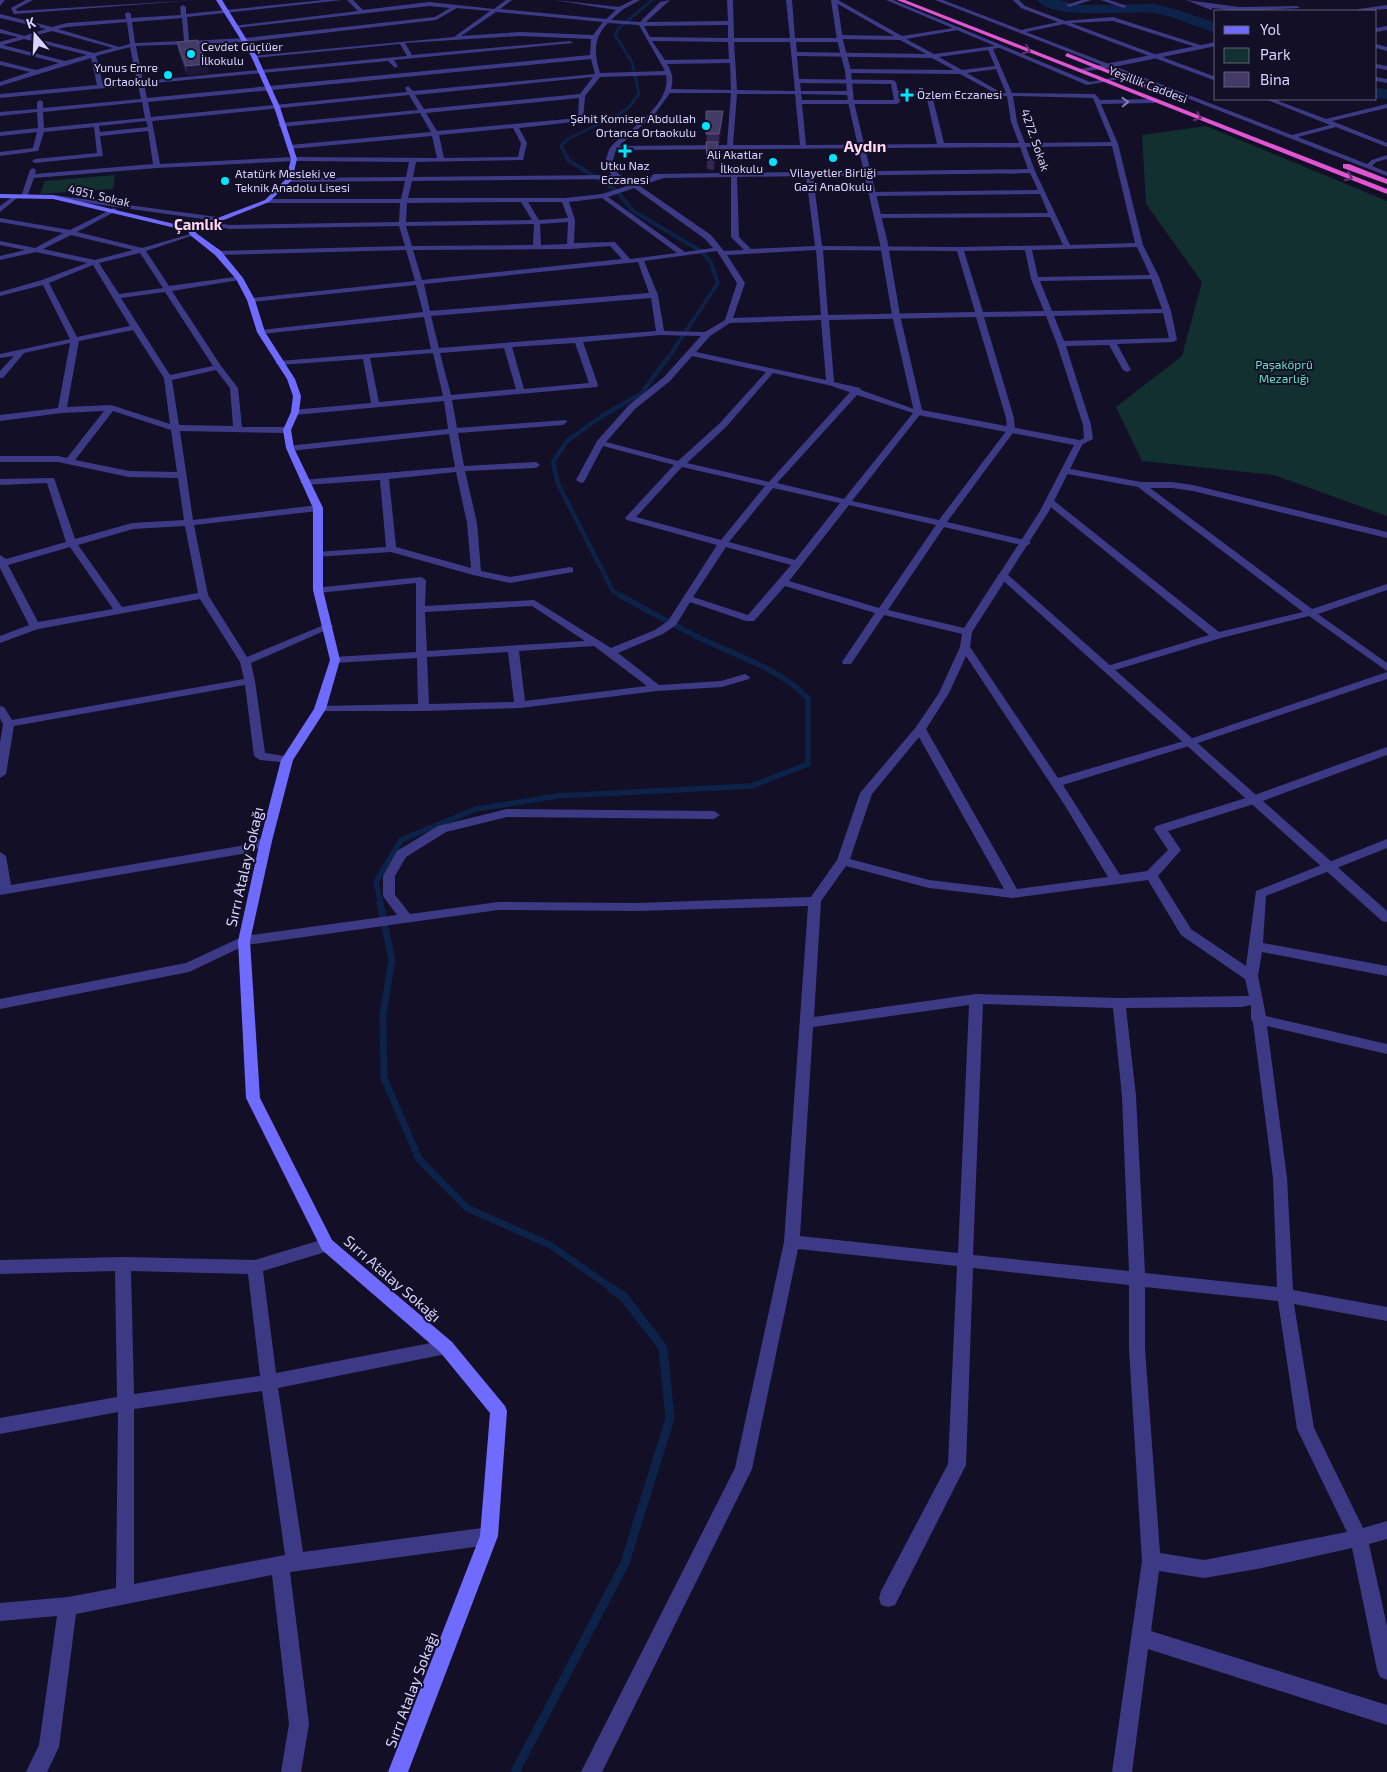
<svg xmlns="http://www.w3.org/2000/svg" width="1387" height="1772" font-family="'Exo 2',sans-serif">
	<rect width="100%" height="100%" fill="#130f26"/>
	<path fill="#12302f" d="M1206 126 1387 201V516L1274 475 1142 461 1116 407 1182 356 1202 282 1146 204 1142 135Z
		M115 175 113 189 40 194 45 181Z"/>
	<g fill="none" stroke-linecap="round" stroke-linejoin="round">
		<path stroke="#0c2248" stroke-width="3" d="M566 156 561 146 568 139 621 113 629 107 639 94 632 62 615 35 619 28 652 0"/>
		<path stroke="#0c2248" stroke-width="4" d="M566 155 568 160 617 191 633 211 701 251 711 263 718 283 672 352"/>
		<path stroke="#0c2248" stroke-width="4.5" d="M624 597 613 591 558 484 553 462 567 441 602 416 641 394 673 351"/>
		<path stroke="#0c2248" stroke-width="5.5" d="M381 904 376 882 401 840 476 809 558 796 752 786 808 764V698C778 668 739 657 702 639 674 626 648 610 621 596"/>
		<path stroke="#0c2248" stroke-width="7" d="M380 903 392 960 383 1014 384 1078 419 1159 467 1208 550 1245 613 1289"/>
		<path stroke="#0c2248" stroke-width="9" d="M515 1772 625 1563 670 1418 663 1348 624 1297 611 1288"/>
		<path fill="#0c2248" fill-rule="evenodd" d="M1037 0H1058L1082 5 1155 4 1178 10 1216 23V33C1195 27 1175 16 1153 13 1129 10 1051 21 1037 0Z
			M1376 88 1387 89V99L1376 98Z"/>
		<path fill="#3d3a85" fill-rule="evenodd" d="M0 0H5L0 6Z
			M26 0H33L16 9 17 11 198 0 14 14 11 8Z
			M324 0H342L187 17 189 41 246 38 435 17 450 8 429 6 236 28 233 26 358 11 347 0H353L363 10 429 2 494 9 506 0H512L500 9 606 19 616 10 554 0 619 7 633 0H640L622 10 611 20 640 22 660 2 670 0 646 22 728 21 727 0H733L734 38H790L786 0H792L795 38H839L837 37 840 35 894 36 831 0H838L902 36 960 27 958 30 906 39 934 54 1002 45V47L993 49 1012 93 1095 94 1100 100 1154 99 1157 101 1154 103 1101 104 1118 144 1143 245 1159 277 1171 311 1177 340 1173 342 1117 344 1131 370 1127 372 1123 370 1109 345 1066 346 1091 425 1093 439 1079 446 1075 443 1084 438 1083 425 1057 344 1046 316 984 317 1014 418 1015 430 947 522 1029 541 1031 543 1026 546 944 527 888 610 964 628 999 574H1007L1008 576 972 632 970 647 1058 778 1184 741 1387 672V679L1192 745 1063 785 1120 875 1147 871 1168 850 1154 829 1156 826 1249 797 1387 747V755L1257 803 1168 831 1181 850 1158 876 1191 929 1246 966 1256 891 1387 839V848L1266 896 1263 943 1387 966V976L1262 952 1258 976 1266 1016 1387 1044V1054L1267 1026 1287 1178 1293 1290 1387 1307V1321L1294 1304 1314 1428 1363 1528 1387 1521V1539L1369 1544 1387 1626V1680L1380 1677 1377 1670 1352 1548 1257 1569 1204 1578 1159 1571 1151 1631 1387 1705V1725L1148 1649 1132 1772H1112L1142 1561 1129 1349V1285L973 1268 966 1465 895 1605 888 1607 881 1605 879 1598 881 1591 948 1464 957 1266 798 1249 752 1469 602 1772H581L735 1468 784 1242 808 906 637 911 498 910 246 945 189 972 0 1009V999L186 963 244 936 397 915 383 896V876L397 851 438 826 507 809 714 811 720 815 714 819 507 817 446 832 406 857 395 876V895L410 914 498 902 637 903 811 897 837 860 860 793 916 727 939 693 960 647 962 634 884 615 851 664H843L842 662 875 613 785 586 754 621H746L690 602 676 625 663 634 618 653 659 685 721 681 745 674 750 677 749 679 722 687 657 691 520 708 424 711H316L314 709 320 706 418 704 417 658 335 663 330 660 335 657 416 652V583L318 593 314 592V588L421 577 426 580 425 606 534 600 611 648 655 630 668 621 717 545 627 520 625 518 674 465 603 446 584 482 581 483 576 480 597 441 629 405 664 377 701 336 660 335 583 342 598 385 597 387 452 400 457 428 566 420 567 422 563 425 458 433 464 466 536 462 540 465 536 468 465 471 477 523 481 571 510 577 570 567 573 568V572L510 583 473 575 391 552 314 557V553L317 552 386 547 380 480 305 485 300 482 302 480 455 467 449 434 290 451 286 448 287 446 448 429 444 401 295 415 291 412 292 410 371 403 363 359 279 365 275 363 279 361 431 349 424 317 261 334 257 332 261 330 423 312 416 285 251 302 247 300 251 298 415 281 406 250 218 255 214 253 218 251 405 246 399 226 229 229 204 223 207 221 229 225 399 222 400 203H267L264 201 267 199H401L405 181 289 182 286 180 289 178 406 177 409 162 294 161 157 168 34 178 27 197 24 199 21 197 30 170 33 168 36 170 35 174 153 164 148 131 100 136 103 156 35 163 32 161 35 159 97 153 94 127 44 132 38 151 0 156V152L33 148 37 132 0 136V132L38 128 37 112 0 116V112L37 109V102L40 100 43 102V108L141 99 138 85 0 98V94L97 85 91 58 0 86V82L30 72 0 65V61L36 70 59 63 0 48V42L18 37 0 33V29L24 36 46 29 0 18V14L52 27 67 23 126 19 125 14 128 12 131 14V18L181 15 180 7 183 5 186 7V14ZM457 8 490 11 454 37 251 56 254 58 400 44 407 56 143 81 136 46 246 42 436 20ZM496 12 603 22 593 35 520 32 461 36ZM182 18 184 41 135 43 132 22ZM127 22 130 44 119 47 58 29 67 27ZM608 23 639 25 665 71 600 73C594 53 593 38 608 23ZM728 25V38L650 37 644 26ZM52 31 113 48 94 53 30 37ZM520 36 591 39 590 55 147 98 144 84 388 61 395 68 398 66 394 60 573 43 570 41 412 55 405 43ZM24 39 87 55 65 61 3 45ZM841 39 900 40 926 54 797 52 796 42H840L843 40ZM652 41 728 42 729 59 665 60ZM734 42H790L795 91 737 90ZM130 47 137 81 103 85 96 56ZM988 50 995 66 962 70 939 57ZM797 56 932 58 954 70 848 69 845 71 848 73 960 74 993 92 898 91 896 82 893 80 799 79ZM591 59 595 74 413 91 408 86 405 88 407 92 151 117 148 102ZM730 63 731 90 671 89C674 79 672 72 667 64ZM996 69 1006 93H1002L967 73ZM666 75C671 99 642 121 625 135 621 138 613 143 610 148 607 153 606 161 605 167L612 175 413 177 416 162 523 160 527 143 519 128 583 121 585 96 600 77ZM593 77 580 94 424 109 415 95ZM800 83 891 84 894 100H802L801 94 849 95 852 93 849 91H801ZM670 93H731L727 145 619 146 654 115ZM737 94H795L800 145H733ZM409 95 418 110 281 123 278 125 281 127 420 113 431 132 290 145 287 147 290 149 432 136 437 158 294 157 160 164 152 121ZM899 95H926L937 144 806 145 802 104H897L900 102ZM932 95 1007 96 1011 122 1019 143H944ZM1013 96 1093 98 1111 142 1025 143 1017 122ZM579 98 578 118 437 131 426 113ZM142 102 145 118 44 128 43 112ZM146 121 148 127 100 132 99 126ZM513 128 521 143 518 157 444 158 439 135ZM1112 146 1135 243 1070 245 1035 171 1026 147ZM1020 147 1028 169 654 174 651 176 652 177 636 183 620 175 611 167 616 150ZM1030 173 1038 190 872 192 869 194 872 196 1040 194 1048 213 877 214 874 216 877 218 1050 217 1063 245 960 247 822 246 813 176ZM806 176 815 246 751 249 739 237 737 177ZM731 177V237L744 250 724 251 711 235 640 186 664 178ZM617 179 630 185 602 194 565 198H408L412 181ZM634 188 705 239 713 248 685 252 608 197ZM602 198 677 253 630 259 615 242 574 243 575 220 569 202ZM521 202 532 220 406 222 407 203ZM528 202H562L568 218 539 220ZM568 222 567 244 541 245 540 224ZM534 224 533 245 412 246 406 226ZM610 246 622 259 422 280 413 250 570 249ZM1137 247 1150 275 1038 277 1032 250ZM816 250 821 315 733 318 745 283 727 255ZM823 250 957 251 975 312 828 315ZM1025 250 1031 279 1044 311 983 312 964 251ZM717 251 737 283 725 320 705 332 664 331 658 295 644 261ZM638 262 649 293 430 311 424 284ZM1151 279 1162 309 1052 311 1040 281ZM651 298 656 331 439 348 431 316ZM1163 313 1169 338 1064 341 1054 316ZM976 317 1006 418 1007 430 939 520 852 501 922 412 861 390 860 388 834 382 829 320ZM821 320 826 380 696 352 710 336 730 323ZM575 343 589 383 524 389 512 347ZM504 348 516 389 451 395 440 353ZM433 353 443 396 379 402 370 358ZM692 356 766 372 720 423 678 461 606 442 635 409 670 381ZM773 373 828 385 850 392 769 482 687 463 726 427ZM857 395 913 413 844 499 777 483ZM682 467 765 486 721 540 636 517ZM456 472 467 523 471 568 396 547 389 479ZM773 488 840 503 795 560 729 542ZM849 505 936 525 879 608 789 581ZM726 547 791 565 748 615 693 597ZM532 606 585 641 427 651 425 612ZM594 646 647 686 525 701 519 651ZM508 652 514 702 429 704 427 657ZM966 656 1064 804 1108 877 1017 889 926 729 949 693ZM919 737 1004 889 929 880 850 859 872 794ZM846 866 929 888 1013 898 1148 880 1181 935 1245 979 1249 996 1119 998 976 994 814 1017 821 901ZM983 1004 1113 1008 1122 1096 1129 1271 973 1255ZM969 1005 958 1253 800 1236 813 1027ZM1251 1005V1019L1253 1023 1273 1178 1277 1287 1145 1273 1136 1096 1126 1008 1242 1007ZM1145 1287 1278 1301 1297 1429 1347 1532 1204 1560 1160 1553 1145 1349Z
			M935 0H943L1021 30 1058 22 1021 8 1013 0H1019L1025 6 1065 21 1113 17 1203 46V48H1199L1113 21 1071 23 1216 77V81L1064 24 1026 32 1292 135 1330 125 1265 99H1273L1326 119 1387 104V108L1332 121 1387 143V147L1336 127 1298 137 1367 164 1372 160 1387 155V159L1376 162 1372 166 1387 172V176Z
			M1082 0H1091L1069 7 1066 5Z
			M1101 0H1109L1127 6 1124 8Z
			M1186 0 1239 7 1297 6 1300 8 1239 11 1213 8 1211 10Z
			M1387 5V9L1356 11 1359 9Z
			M1376 44 1387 47V51L1376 48Z
			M1376 64 1387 66V70L1376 68Z
			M1376 77 1387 79V83L1376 81Z
			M15 195 18 197 17 198 0 212V206Z
			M54 195 217 217 220 219 217 221 52 198 51 197Z
			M114 208 117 210 116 211 77 232 142 248 194 233V235L146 251 169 286 242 276V280H239L172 291 221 366 238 388 242 427H287L291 430 287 433 180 431 193 520 318 505 323 508 318 511 194 525 208 595 247 657 324 625H332L333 627 251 663 255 681 265 753 291 757 293 760 291 763 260 760 254 756 245 685 14 726 6 774 0 778V743L3 724 0 718V706L4 707 12 720 244 679 240 662 200 599 38 629 0 643V636L29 625 0 568V555L6 559 66 542 47 483 0 485V479L54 478 75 539 132 523 184 520 178 478 129 477 58 462H0V456H58L67 458 104 411 62 413 0 421V415L58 408 70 343 24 353 3 378H0V371L14 356 0 358V354L70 339 43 285 0 296V292L42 280 87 263 36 252 0 260V256L25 250 0 245V241L35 248 63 233 0 222V218L70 230ZM71 235 133 250 95 260 43 249ZM140 253 163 288 119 294 99 263ZM93 265 130 326 77 337 49 283ZM165 292 213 366 170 375 121 298ZM133 330 164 378 170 424 111 405 67 407 79 341ZM216 370 230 388 233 426 179 425 172 380ZM113 411 171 430 177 472 129 471 75 460ZM185 526 198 593 122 607 78 545 133 529ZM70 547 113 609 38 622 8 565Z
			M1065 468 1141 482H1172L1193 485 1387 532V538L1193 491 1172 488H1150L1312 609 1387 584V590L1318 614 1387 663V671L1309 616 1221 638 1112 671H1104L1103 669 1104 667 1209 635 1047 504V500H1053L1219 632 1303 612 1138 487 1062 473V469Z
			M266 837 270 838 272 841 270 844 242 854 0 895V852L6 856 11 885 240 846Z
			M327 1238 332 1240 335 1245 332 1250 263 1271 276 1373 446 1340 452 1342 454 1347 452 1352 446 1354 278 1388 303 1552 489 1527 495 1530 498 1536 495 1542 489 1545 290 1572 309 1724 301 1772H281L289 1724 272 1575 76 1614 59 1747 47 1772H26L39 1745 57 1616 0 1621V1603L68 1597 116 1588 118 1412 0 1434V1418L117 1397 115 1271 0 1274V1260L123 1257 255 1260ZM131 1271 248 1274 260 1376 134 1394ZM262 1391 285 1555 134 1584V1409Z"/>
		<path fill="#3d3a85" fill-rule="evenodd" d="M831 0H837L843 40 851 71 854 102 888 244 900 315 922 410 1079 440 1083 443 1049 511 1008 575 1387 911V922L1382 921 998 576 1040 511 1074 445 918 415 914 412 892 315 880 244 848 102 845 71 837 40Z
			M886 0H893L1090 82 1133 74 1136 76 1087 85Z
			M1387 26V30L1376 32V28Z
			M1216 42V46L1109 68 1079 72 1076 70Z"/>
		<path fill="#6f6bff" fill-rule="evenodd" d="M216 0H222L257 56 280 107 297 159 292 180 269 202 196 231V233L221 251 243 278 255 300 265 332 295 379 301 396 299 412 291 430 294 448 323 508V590L340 660 326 709 293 760 272 841 250 941 260 1098 332 1240 452 1342 505 1406 507 1411 498 1536 408 1772H388L480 1536 490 1413 440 1352 322 1250 246 1098 238 941 260 841 281 760 314 709 330 660 313 590V508L286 448 283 430 291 412 293 396 287 379 257 332 247 300 236 279 215 255 190 235 188 231 53 199 0 198V194L53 195 191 228 265 200 286 179 291 159 274 107 251 56Z"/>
		<path fill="#e055d1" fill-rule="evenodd" d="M897 0H905L1387 189V194Z
			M1067 53 1186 101 1187 102 1182 103 1065 56Z
			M1343 164H1349L1387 179V184L1343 168Z"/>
	</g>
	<path fill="#312854" d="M177 42 209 73 187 75 178 50Z
		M706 111H723V121L719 143H718L717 151 714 170 707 169Z"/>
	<path fill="#1d163a" d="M207 64 209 73 187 75 186 66Z
		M723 111V121L719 143V134Z
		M718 142 717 151 714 170V160Z"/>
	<path fill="#433a66" stroke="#5a527e" d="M197 40 207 64 186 66 177 42Z
		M706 111H723L719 134H706Z
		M706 142H718L714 160 707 159Z"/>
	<defs><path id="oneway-chevron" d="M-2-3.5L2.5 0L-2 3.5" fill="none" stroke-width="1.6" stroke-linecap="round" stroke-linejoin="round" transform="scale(1.25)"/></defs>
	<g stroke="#6f2e73">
		<use href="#oneway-chevron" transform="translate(1027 50) rotate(21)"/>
		<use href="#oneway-chevron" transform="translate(1198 117) rotate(22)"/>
		<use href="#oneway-chevron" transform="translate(1349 177) rotate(22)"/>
	</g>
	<use stroke="#837fbc" href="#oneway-chevron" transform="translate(1125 102) rotate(-2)"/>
	<g fill="#00e5ff" stroke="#130f26" stroke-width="2">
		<circle cx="191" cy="54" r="5"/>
		<circle cx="168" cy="75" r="5"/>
		<path d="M904.5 87.5h5v5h5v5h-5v5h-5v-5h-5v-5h5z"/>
		<circle cx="706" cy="126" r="5"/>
		<path d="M622.5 143.5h5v5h5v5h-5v5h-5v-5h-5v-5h5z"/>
		<circle cx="833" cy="158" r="5"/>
		<circle cx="773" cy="162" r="5"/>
		<circle cx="225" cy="181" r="5"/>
	</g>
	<g text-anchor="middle" stroke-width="4" stroke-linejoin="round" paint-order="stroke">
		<g font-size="12" fill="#d9d4ff" stroke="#130f26" text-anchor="start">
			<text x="201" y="51">Cevdet Güçlüer<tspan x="201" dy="14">İlkokulu</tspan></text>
			<text x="158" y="72" text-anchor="end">Yunus Emre<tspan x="158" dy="14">Ortaokulu</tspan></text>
			<text x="917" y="99">Özlem Eczanesi</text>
			<text x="696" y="123" text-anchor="end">Şehit Komiser Abdullah<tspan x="696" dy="14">Ortanca Ortaokulu</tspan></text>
			<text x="763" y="159" text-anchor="end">Ali Akatlar<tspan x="763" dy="14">İlkokulu</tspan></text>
			<text x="625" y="170" text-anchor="middle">Utku Naz<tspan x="625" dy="14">Eczanesi</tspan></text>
			<text x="833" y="177" text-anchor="middle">Vilayetler Birliği<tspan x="833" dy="14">Gazi AnaOkulu</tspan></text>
			<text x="235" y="178">Atatürk Mesleki ve<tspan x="235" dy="14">Teknik Anadolu Lisesi</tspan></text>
		</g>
		<g font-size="12" fill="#d9d4ff" stroke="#130f26">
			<text transform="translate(1148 85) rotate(21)" y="4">Yeşillik Caddesi</text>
			<text transform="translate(1035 140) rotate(71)" y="4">4272. Sokak</text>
			<text transform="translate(99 196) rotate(13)" y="4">4951. Sokak</text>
		</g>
		<g font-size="12" fill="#5fe0c0" stroke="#130f26">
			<text x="1284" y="369">Paşaköprü<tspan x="1284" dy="14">Mezarlığı</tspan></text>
		</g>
		<g font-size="15" font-weight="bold" fill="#ffd6f0" stroke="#130f26">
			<text x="198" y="230">Çamlık</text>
		</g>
		<g font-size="15" fill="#d9d4ff" stroke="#130f26">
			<text transform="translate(245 867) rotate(-77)" y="5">Sırrı Atalay Sokağı</text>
			<text transform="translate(392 1279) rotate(41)" y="5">Sırrı Atalay Sokağı</text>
			<text transform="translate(412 1690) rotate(-69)" y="5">Sırrı Atalay Sokağı</text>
		</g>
		<g font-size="16" font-weight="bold" fill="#ffd6f0" stroke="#130f26">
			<text x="865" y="152">Aydın</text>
		</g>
	</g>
	<rect x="1214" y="10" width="162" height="90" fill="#130f26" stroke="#625e7d"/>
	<rect x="1224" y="26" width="25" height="8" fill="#6f6bff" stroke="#625e7d"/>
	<text x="1260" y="35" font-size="15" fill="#d9d4ff">Yol</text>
	<rect x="1224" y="48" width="25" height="15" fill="#12302f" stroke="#625e7d"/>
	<text x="1260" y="60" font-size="15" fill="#d9d4ff">Park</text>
	<rect x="1224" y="72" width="25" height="15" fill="#433a66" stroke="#625e7d"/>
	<text x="1260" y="85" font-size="15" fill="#d9d4ff">Bina</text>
	<g transform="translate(35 35) rotate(341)" stroke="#130f26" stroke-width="4" paint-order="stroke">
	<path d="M0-4L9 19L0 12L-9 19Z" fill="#d9d4ff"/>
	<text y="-8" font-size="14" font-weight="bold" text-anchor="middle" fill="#d9d4ff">K</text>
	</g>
</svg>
